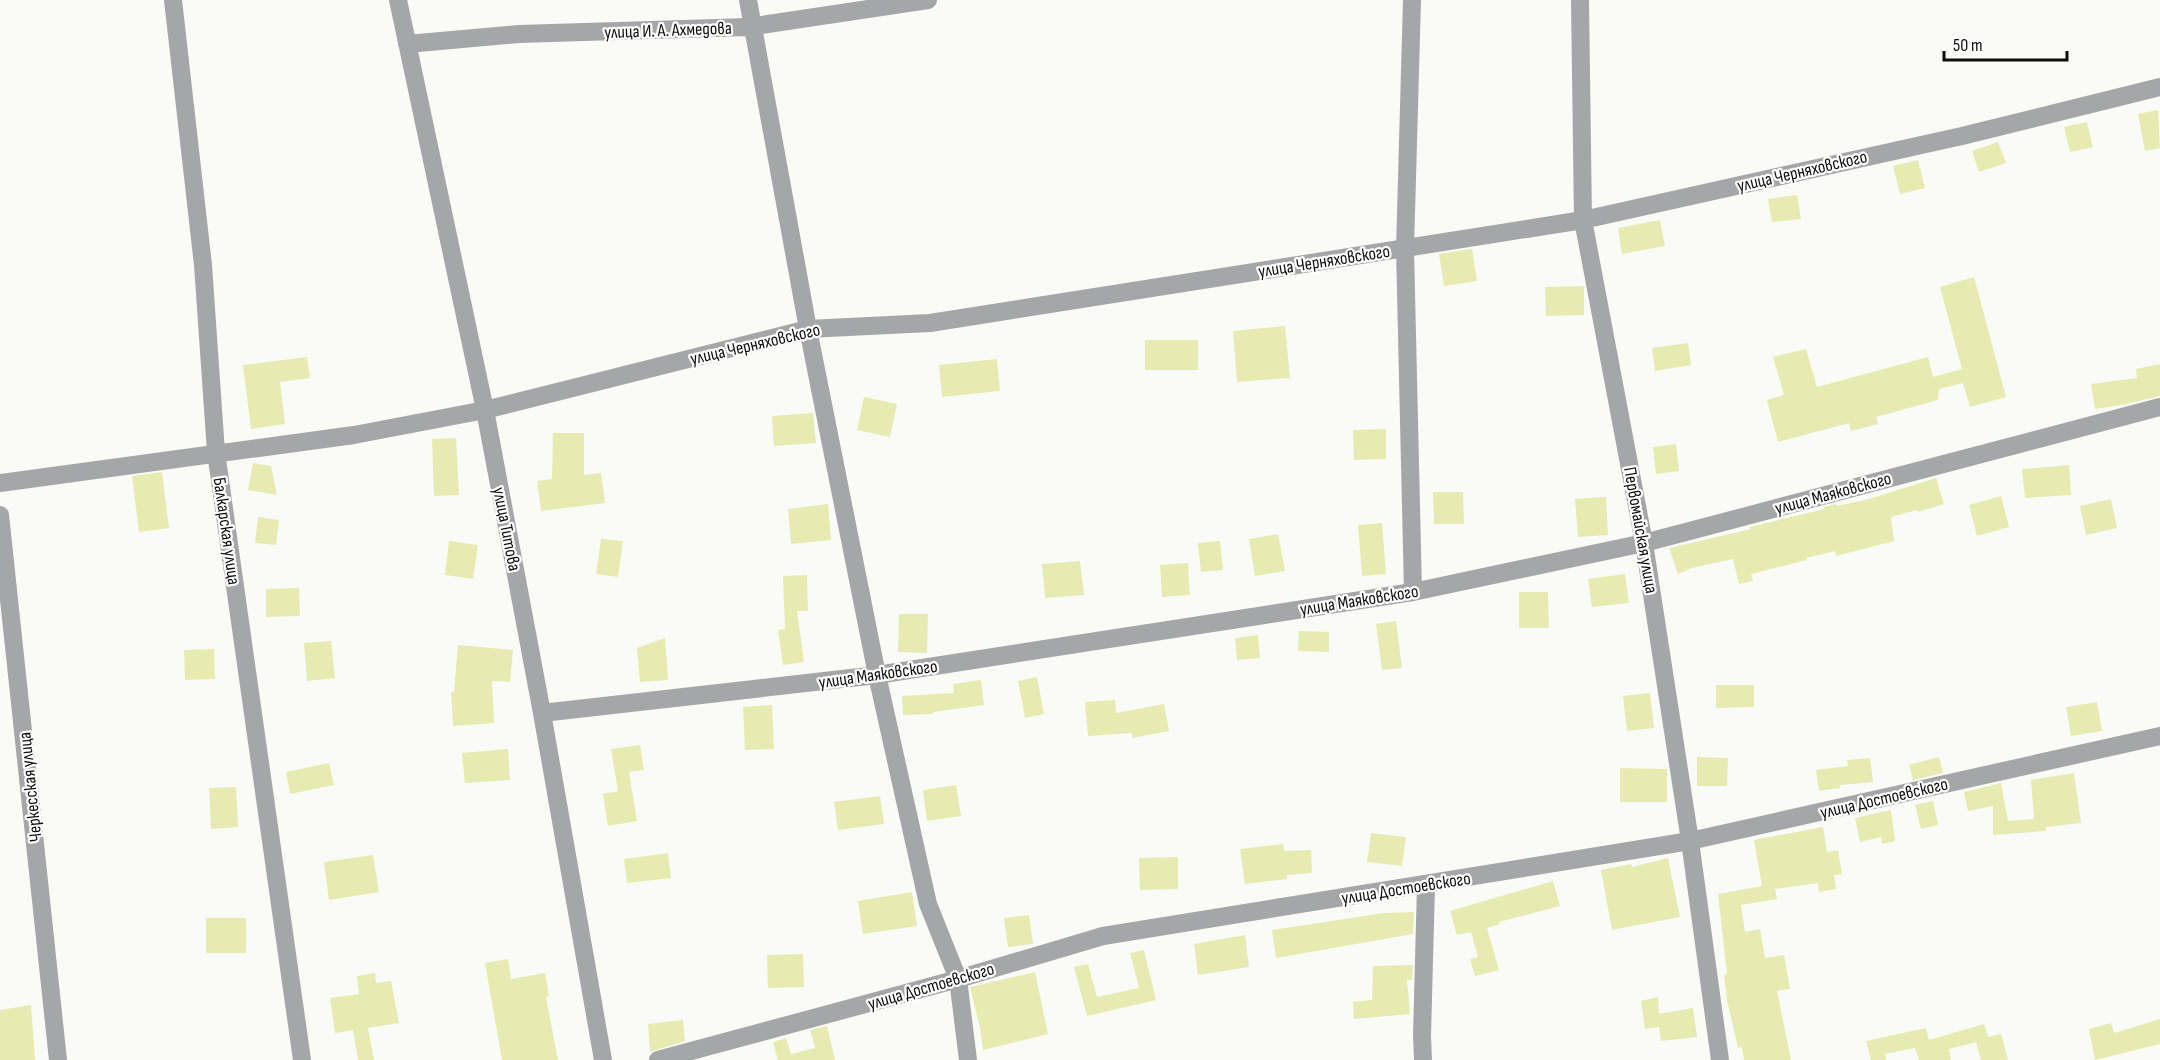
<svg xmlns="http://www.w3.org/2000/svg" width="2160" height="1060" font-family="'Sofia Sans Condensed',sans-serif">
	<rect width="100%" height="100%" fill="#fafbf6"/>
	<path fill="#e7ebb1" d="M2158 110 2160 148 2145 151 2138 114Z
		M2087 122 2093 147 2070 152 2064 127Z
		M1998 142 2006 163 1979 172 1972 151Z
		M1918 160 1925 188 1900 194 1893 166Z
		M1797 195 1801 219 1772 222 1768 199Z
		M1660 220 1665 246 1622 254 1618 228Z
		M1472 249 1477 281 1444 286 1439 254Z
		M1974 277 2006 397 1970 407 1963 383 1939 389 1938 400 1876 417 1878 424 1851 431 1849 423 1778 442 1767 400 1784 395 1773 357 1806 349 1817 387 1928 357 1933 377 1962 369 1940 287Z
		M1584 286V315L1546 316 1545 287Z
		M1285 326 1290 378 1237 382 1233 331Z
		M1145 340H1198V370H1145Z
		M1688 343 1691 365 1655 371 1652 348Z
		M307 357 310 378 280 382 285 424 251 429 243 365Z
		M997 359 1000 391 942 397 939 365Z
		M2160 364V396L2122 405 2095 409 2091 384 2137 378 2136 369Z
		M864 397 897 404 890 437 857 430Z
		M813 413 816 443 774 446 772 416Z
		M1386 429V459L1354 460 1353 430Z
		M553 433H584V475L601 473 605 503 541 511 537 481 552 479Z
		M456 438 459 495 434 496 432 439Z
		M1676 444 1679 471 1656 474 1653 447Z
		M253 463 271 466 277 495 248 490Z
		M2069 465 2071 495 2025 498 2022 469Z
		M162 472 169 528 139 532 132 476Z
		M1936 478 1944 504 1918 512 1917 510 1891 517 1894 541 1836 556 1835 551 1806 558V560L1751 574 1753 581 1739 584 1733 559 1692 568 1678 574 1669 548 1751 529 1750 527 1824 509 1823 507 1836 504 1837 506 1869 499Z
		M1433 492H1463L1464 524H1434Z
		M2001 496 2009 527 1977 536 1969 505Z
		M1606 497 1608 535 1578 537 1575 499Z
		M2111 499 2117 528 2086 535 2080 506Z
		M828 504 831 540 791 544 788 509Z
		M258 517 279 520 276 545 255 543Z
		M1382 523 1386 574 1362 576 1358 525Z
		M1278 534 1285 571 1255 576 1249 539Z
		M601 539 623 541 618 577 596 574Z
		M449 541 478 545 473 579 445 575Z
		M1220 541 1223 570 1201 572 1198 543Z
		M1080 561 1084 595 1045 598 1042 564Z
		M1188 563 1190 595 1162 597 1160 565Z
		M1625 574 1629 603 1592 607 1588 579Z
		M807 575 808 611H797L804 662 783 665 778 630 785 629 783 576Z
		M299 588 300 616 266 617V589Z
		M1519 592H1548L1549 628H1519Z
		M899 614H928L927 653 898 652Z
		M1396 621 1402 668 1382 670 1376 624Z
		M1299 631 1329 632V652L1298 651Z
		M1258 635 1260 658 1237 660 1235 638Z
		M665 638 668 680 640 682 637 648Z
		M331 641 335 678 307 681 304 643Z
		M458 645 513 650 510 682 492 681 494 723 453 726 451 692H454Z
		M214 649 215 679 185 680 184 650Z
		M1037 677 1044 714 1025 718 1018 681Z
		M981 680 984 705 933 712V714L903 715 902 696 954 693 953 684Z
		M1716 685H1754V707L1716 708Z
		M1650 693 1654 728 1627 731 1623 696Z
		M1115 700 1116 713 1164 704 1169 731 1132 738V733L1088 736 1085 702Z
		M2097 702 2102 731 2071 736 2066 707Z
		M772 705 774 749 745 750 743 707Z
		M640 745 644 770 629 772 637 821 608 826 603 794 618 791 611 749Z
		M508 749 510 780 465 783 462 753Z
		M1697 757 1728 758 1727 786H1697Z
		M1939 757 1943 773 1913 780 1909 765Z
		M1870 758 1873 782 1840 785V788L1819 791 1816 770 1848 766 1847 760Z
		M329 763 334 785 290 794 286 772Z
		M1620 768 1667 769V802H1620Z
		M2074 773 2081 823 2046 827V831L1993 835V806L1968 811 1964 792 2001 783 2008 821 2034 819 2031 780Z
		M956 785 961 816 927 821 923 790Z
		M236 787 238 827 211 829 209 788Z
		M880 796 884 824 838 830 834 802Z
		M1933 801 1938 825 1921 829 1915 805Z
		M1891 810 1895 841 1882 844 1881 837 1860 842 1855 818Z
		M1823 827 1827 852 1838 850 1842 874 1834 875 1836 889 1819 892 1818 883 1775 889 1777 899 1741 905 1745 932 1760 929 1765 958 1784 955 1790 989 1777 991 1791 1060H1744L1742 1047 1738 1048 1727 1000 1724 975 1727 974 1718 894 1762 886 1754 840Z
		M1371 833 1406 837 1402 866 1367 862Z
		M1283 844 1284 851 1311 850 1312 873 1287 875V879L1245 884 1240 849Z
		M668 853 671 878 627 883 624 859Z
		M373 855 379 892 329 900 324 862Z
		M1178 857V889L1140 890 1139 858Z
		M1668 858 1680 917 1612 930 1601 870 1631 864 1632 867Z
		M1553 881 1560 906 1499 922 1500 924 1487 928 1499 970 1475 976 1470 959 1478 957 1471 932 1457 935 1450 911Z
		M912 892 917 926 863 934 858 901Z
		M1414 912 1413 934 1276 958 1272 930 1384 913Z
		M1029 915 1033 944 1008 947 1004 918Z
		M206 918H246V953H206Z
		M1245 935 1249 967 1198 975 1194 944Z
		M1144 950 1156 1000 1087 1016 1074 967 1088 964 1097 997 1139 988 1130 953Z
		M803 954 804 987 768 988 767 955Z
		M508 959 511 979 545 973 549 996 546 997 558 1060H502L485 963Z
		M1413 965 1412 980H1407L1410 1014 1354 1019 1353 1002 1372 1000 1373 966Z
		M1035 972 1048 1034 983 1050 980 1028 970 987Z
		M375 973 376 983 391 981 399 1023 368 1028 374 1060H358L353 1030 335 1033 330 998 359 994 357 976Z
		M1658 997 1659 1014 1693 1008 1697 1037 1661 1041 1659 1027 1645 1029 1641 1001Z
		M31 1005 35 1060H0V1010Z
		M2160 1019V1044L2095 1060 2089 1029 2111 1023 2114 1033Z
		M683 1020 685 1041 650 1052 648 1024Z
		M1984 1024 1988 1037 2001 1034 2008 1060H1981L1976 1042 1949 1049 1951 1060H1919L1915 1048 1885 1054 1886 1060H1871L1866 1041 1926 1028 1929 1040Z
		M827 1026 835 1060H778L773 1042 786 1038 791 1054 815 1048 810 1030Z"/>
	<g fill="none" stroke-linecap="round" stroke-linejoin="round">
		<path stroke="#a4a6a7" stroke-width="18" d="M173 0 203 265 216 452 302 1060
			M398 0 485 410 542 713 603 1060
			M748 0 808 329 877 675 928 904 958 979 968 1060
			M1412 0 1405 249 1413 592
			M1580 0 1583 220 1644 543 1690 841 1720 1060
			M407 44 519 34 748 27 928 0
			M0 483 354 435 485 410 808 329 930 323 1583 220 1962 136 2160 87
			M0 515 58 1060
			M542 713 877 675 1413 592 1644 543 2160 407
			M658 1060 958 979 1103 936 1690 841 2160 736
			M1423 1060 1422 1036 1426 885"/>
	</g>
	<g text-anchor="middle" stroke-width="4.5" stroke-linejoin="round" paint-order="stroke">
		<g font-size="18" fill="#0d0d0b" stroke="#fff">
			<text transform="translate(668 30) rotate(-2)" y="6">улица И. А. Ахмедова</text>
			<text transform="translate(1802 171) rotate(-13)" y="6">улица Черняховского</text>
			<text transform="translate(1324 261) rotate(-9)" y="6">улица Черняховского</text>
			<text transform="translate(755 344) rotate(-13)" y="6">улица Черняховского</text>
			<text transform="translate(1833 493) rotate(-15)" y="6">улица Маяковского</text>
			<text transform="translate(507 529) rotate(79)" y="6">улица Титова</text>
			<text transform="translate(1641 530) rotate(80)" y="6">Первомайская улица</text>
			<text transform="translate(227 531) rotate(82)" y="6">Балкарская улица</text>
			<text transform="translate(1359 600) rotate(-9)" y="6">улица Маяковского</text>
			<text transform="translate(878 674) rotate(-8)" y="6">улица Маяковского</text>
			<text transform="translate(30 787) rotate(-96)" y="6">Черкесская улица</text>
			<text transform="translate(1884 798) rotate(-13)" y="6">улица Достоевского</text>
			<text transform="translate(1406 888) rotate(-9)" y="6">улица Достоевского</text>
			<text transform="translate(931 986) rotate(-16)" y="6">улица Достоевского</text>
		</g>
	</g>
	<path d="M1944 51v9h123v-9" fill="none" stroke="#0d0d0b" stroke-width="3"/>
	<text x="1953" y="51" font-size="18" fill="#0d0d0b" stroke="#ffffff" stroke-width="4.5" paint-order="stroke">50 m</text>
</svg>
